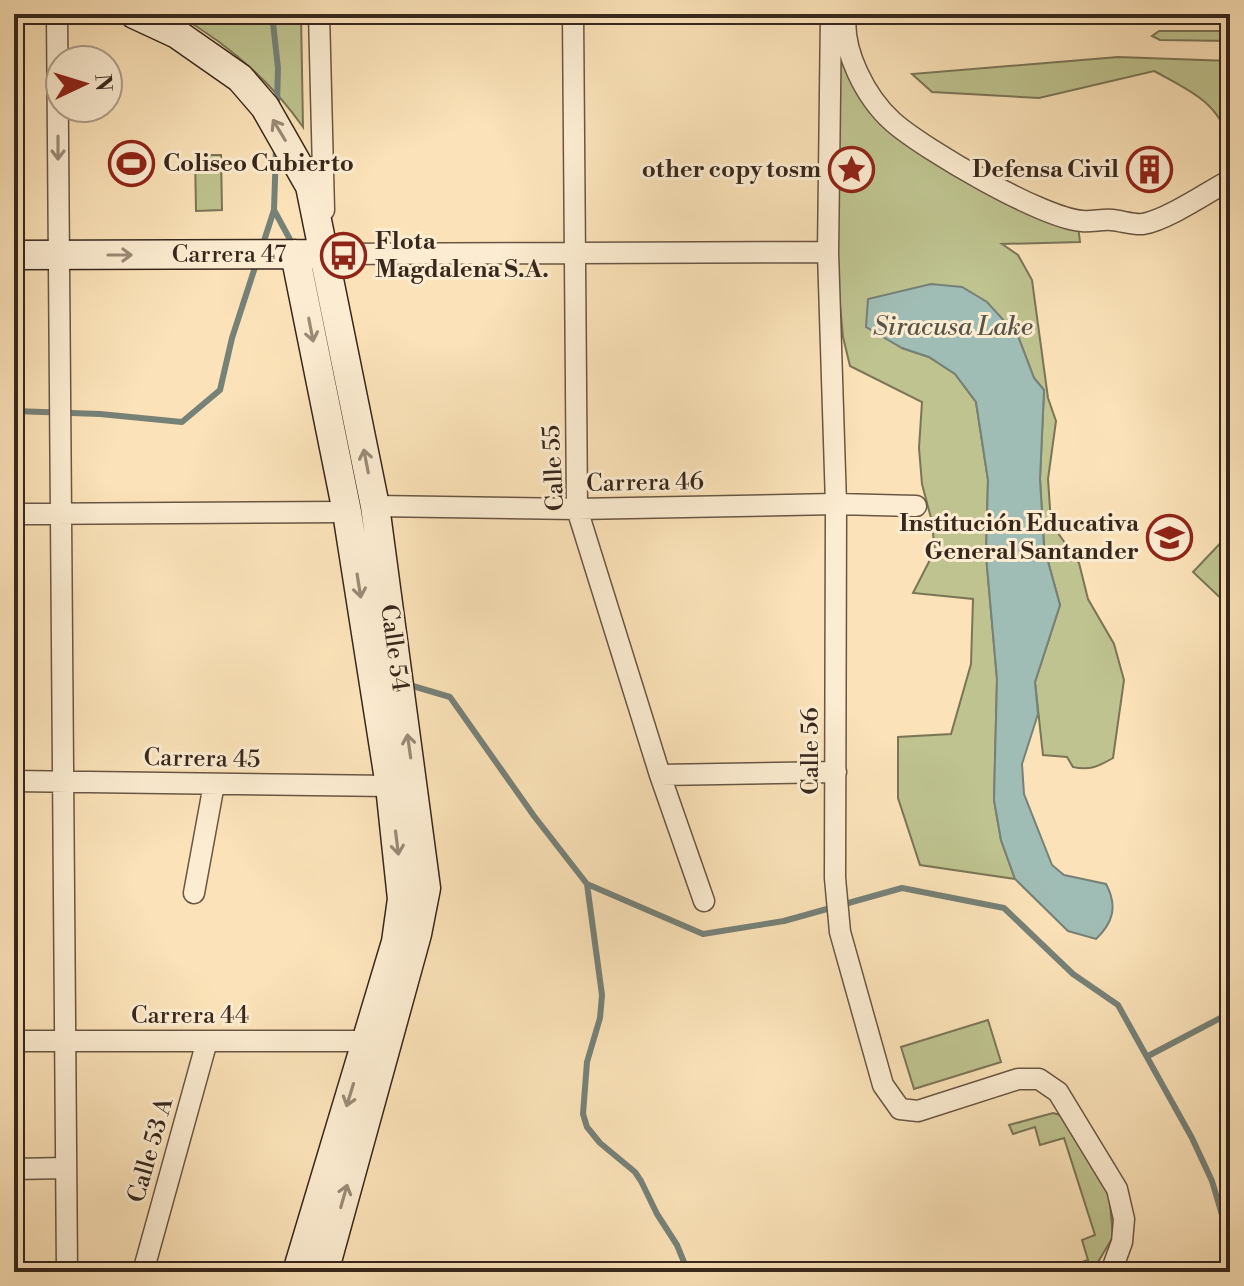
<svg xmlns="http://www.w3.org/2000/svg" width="1244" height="1286" font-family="'Libre Bodoni',serif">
	<rect width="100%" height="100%" fill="#fbe2b8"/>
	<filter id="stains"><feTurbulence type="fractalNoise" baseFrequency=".0025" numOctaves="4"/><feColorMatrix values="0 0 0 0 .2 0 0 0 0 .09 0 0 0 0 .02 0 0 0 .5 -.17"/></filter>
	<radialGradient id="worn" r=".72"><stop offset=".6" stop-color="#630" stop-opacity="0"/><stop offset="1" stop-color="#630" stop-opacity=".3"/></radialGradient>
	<path fill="#bec38f" stroke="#7b7556" stroke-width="2" d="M176 14H301L303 127C269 79 227 43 176 14Z
		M834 16 853 63 890 119 1077 218 1080 242 1002 244 1018 255 1032 280 1048 398 1056 421 1048 479 1051 523 1079 563 1088 599 1114 644 1124 680 1113 758C1099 766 1090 771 1073 767L1067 757 1043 755 1035 682 1060 605 1044 547 1040 479 1044 390 1034 378 1018 336 902 348 929 357 955 374 976 402 988 480 986 555 997 679 994 800 1001 840 1015 879 920 865 898 798V737L951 734 971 664 973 599 913 593 935 550 931 518 922 484 919 448 922 402 850 366 843 337 834 240Z
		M1159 31H1230V41L1160 40 1152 36Z
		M1118 57 1230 61V143C1219 102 1189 90 1154 71L1039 98 932 92 912 74Z
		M195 155H221L222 210 196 211Z
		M1230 533V607L1193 572Z
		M988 1020 1001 1062 914 1089 901 1047Z
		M1053 1113 1071 1118 1109 1193 1113 1237 1092 1272H1062L1061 1269 1088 1260 1082 1240 1095 1235 1064 1138 1040 1145 1035 1127 1013 1134 1009 1125Z"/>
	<path fill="#a0bdb5" stroke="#768178" stroke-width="2" d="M931 284 962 287 987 302 1018 336 1034 378 1044 390 1040 479 1044 547 1060 605 1035 682 1038 714 1022 764 1024 794 1052 865 1064 875 1106 884C1118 906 1113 923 1096 939L1068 931 1015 879 1001 840 994 800 997 679 986 555 988 480 976 402 955 374 929 357 902 348 866 327 868 299Z"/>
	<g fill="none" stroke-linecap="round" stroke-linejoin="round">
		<path stroke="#768178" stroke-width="6" d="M272 14 278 68 277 105
			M274 210 293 245
			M262 247 274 210 276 148
			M334 376 338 400
			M14 411 100 414 182 422 220 390 232 338 257 261
			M406 684 450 697 534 816 587 884 602 995 600 1018 587 1062 583 1114 587 1127 600 1143 635 1172 641 1181 657 1214 677 1245 688 1272
			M587 884 703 934 784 921 902 888 1004 908 1073 974 1118 1005 1192 1138 1212 1181 1230 1242
			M1148 1056 1230 1013"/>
		<defs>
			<path id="minor" d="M57 14 67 1272
				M319 14 324 210
				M573 14 577 509 660 775 704 901
				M831 14 828 252 836 504 835 878 840 932 883 1085 900 1109 918 1111 1018 1079H1039L1058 1092 1117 1189 1124 1219 1122 1242 1111 1272
				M846 14C841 50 866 98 893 122 925 150 1042 218 1082 221 1092 222 1102 219 1112 220 1122 221 1134 225 1143 224 1167 220 1208 192 1230 180
				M325 242 326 254 828 252
				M375 506 577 509 836 504 916 506
				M14 514 347 512
				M660 775 836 772
				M14 781 390 786
				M194 893 214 784
				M14 1041H366
				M14 1169 66 1168
				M143 1272 207 1041"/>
			<path id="secondary" d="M134 14 177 34 240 78 265 107 310 186 375 506 426 888 417 934 324 1272
				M295 254 347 512 390 786 402 899 396 942 297 1272
				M14 255 313 254"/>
		</defs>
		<use href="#minor" stroke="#695643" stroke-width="23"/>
		<use href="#secondary" stroke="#38271c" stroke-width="31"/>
		<use href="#minor" stroke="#fcecd1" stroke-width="20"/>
		<use href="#secondary" stroke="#fcecd1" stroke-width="28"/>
	</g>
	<defs><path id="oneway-shaft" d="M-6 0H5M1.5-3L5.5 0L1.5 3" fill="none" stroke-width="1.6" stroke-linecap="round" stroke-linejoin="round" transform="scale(2)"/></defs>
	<g stroke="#9a8a76">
		<use href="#oneway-shaft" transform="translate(279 130) rotate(-121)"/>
		<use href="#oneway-shaft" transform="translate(58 148) rotate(90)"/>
		<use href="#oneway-shaft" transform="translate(120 255)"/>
		<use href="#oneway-shaft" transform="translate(311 330) rotate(79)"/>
		<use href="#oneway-shaft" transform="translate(366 461) rotate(-101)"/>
		<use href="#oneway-shaft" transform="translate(359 586) rotate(81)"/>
		<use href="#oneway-shaft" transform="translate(409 746) rotate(-98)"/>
		<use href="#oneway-shaft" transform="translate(397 843) rotate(83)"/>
		<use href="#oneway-shaft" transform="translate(350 1095) rotate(107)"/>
		<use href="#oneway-shaft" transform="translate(344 1196) rotate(-74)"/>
	</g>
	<defs>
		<symbol id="stadium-ring" viewBox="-11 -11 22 22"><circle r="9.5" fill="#fcecd1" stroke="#8f2418" stroke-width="1.5"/><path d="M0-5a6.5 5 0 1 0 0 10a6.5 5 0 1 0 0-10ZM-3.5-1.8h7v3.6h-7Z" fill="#8f2418"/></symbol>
		<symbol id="sight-ring" viewBox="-11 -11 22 22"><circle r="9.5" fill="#fcecd1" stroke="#8f2418" stroke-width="1.5"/><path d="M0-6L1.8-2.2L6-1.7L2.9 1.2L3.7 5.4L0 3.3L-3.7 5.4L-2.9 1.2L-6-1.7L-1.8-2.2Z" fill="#8f2418"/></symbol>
		<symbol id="building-ring" viewBox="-11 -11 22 22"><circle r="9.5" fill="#fcecd1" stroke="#8f2418" stroke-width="1.5"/><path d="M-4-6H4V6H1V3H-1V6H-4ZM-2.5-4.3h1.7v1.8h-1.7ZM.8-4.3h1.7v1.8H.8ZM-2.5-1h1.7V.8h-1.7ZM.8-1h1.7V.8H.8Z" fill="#8f2418"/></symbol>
		<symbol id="bus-ring" viewBox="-11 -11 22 22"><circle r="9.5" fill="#fcecd1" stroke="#8f2418" stroke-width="1.5"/><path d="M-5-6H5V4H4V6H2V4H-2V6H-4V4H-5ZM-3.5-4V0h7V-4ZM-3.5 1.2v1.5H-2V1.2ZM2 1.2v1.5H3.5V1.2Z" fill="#8f2418"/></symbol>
		<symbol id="school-ring" viewBox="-11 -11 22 22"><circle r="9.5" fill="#fcecd1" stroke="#8f2418" stroke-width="1.5"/><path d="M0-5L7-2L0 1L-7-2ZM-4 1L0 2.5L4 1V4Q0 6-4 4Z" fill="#8f2418"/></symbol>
	</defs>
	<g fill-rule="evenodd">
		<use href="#stadium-ring" x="106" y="138" width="51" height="51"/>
		<use href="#sight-ring" x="826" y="144" width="51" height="51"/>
		<use href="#building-ring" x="1124" y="144" width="51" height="51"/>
		<use href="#bus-ring" x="318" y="230" width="51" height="51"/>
		<use href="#school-ring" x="1144" y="512" width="51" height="51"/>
	</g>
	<g text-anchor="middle" stroke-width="6" stroke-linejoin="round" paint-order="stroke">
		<g font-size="24" font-weight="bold" fill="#38271c" stroke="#fcecd1" text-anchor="end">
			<text x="163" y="171" text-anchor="start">Coliseo Cubierto</text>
			<text x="821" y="177">other copy tosm</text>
			<text x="1119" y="177">Defensa Civil</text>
			<text x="375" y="249" text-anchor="start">Flota<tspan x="375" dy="28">Magdalena S.A.</tspan></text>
			<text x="1139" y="531">Institución Educativa<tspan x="1139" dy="28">General Santander</tspan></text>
		</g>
		<g font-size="24" fill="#38271c" stroke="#fcecd1">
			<text x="229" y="262">Carrera 47</text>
			<text transform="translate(553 468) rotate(-93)" y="8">Calle 55</text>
			<text transform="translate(645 482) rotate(-1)" y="8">Carrera 46</text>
			<text transform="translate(395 648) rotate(82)" y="8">Calle 54</text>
			<text transform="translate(810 751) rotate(-90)" y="8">Calle 56</text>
			<text transform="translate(202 758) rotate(1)" y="8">Carrera 45</text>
			<text x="190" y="1023">Carrera 44</text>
			<text transform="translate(150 1150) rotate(-74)" y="8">Calle 53 A</text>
		</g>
		<g font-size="26" font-style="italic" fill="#57544a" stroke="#fcecd1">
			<text x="953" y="335">Siracusa Lake</text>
		</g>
	</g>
	<rect width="1244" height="1286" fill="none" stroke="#fbe2b8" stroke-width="48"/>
	<rect x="16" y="16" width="1212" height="1254" fill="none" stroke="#38271c" stroke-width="4"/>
	<rect x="24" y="24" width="1196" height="1238" fill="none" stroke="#38271c" stroke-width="2"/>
	<g transform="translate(84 84) rotate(86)"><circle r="38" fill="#fcecd1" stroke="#ae9d89" stroke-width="2"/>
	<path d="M0-6L14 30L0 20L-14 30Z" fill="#8f2418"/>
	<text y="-12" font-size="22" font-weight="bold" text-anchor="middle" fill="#38271c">N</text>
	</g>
	<rect width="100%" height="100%" filter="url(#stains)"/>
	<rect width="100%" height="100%" fill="url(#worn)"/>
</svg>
